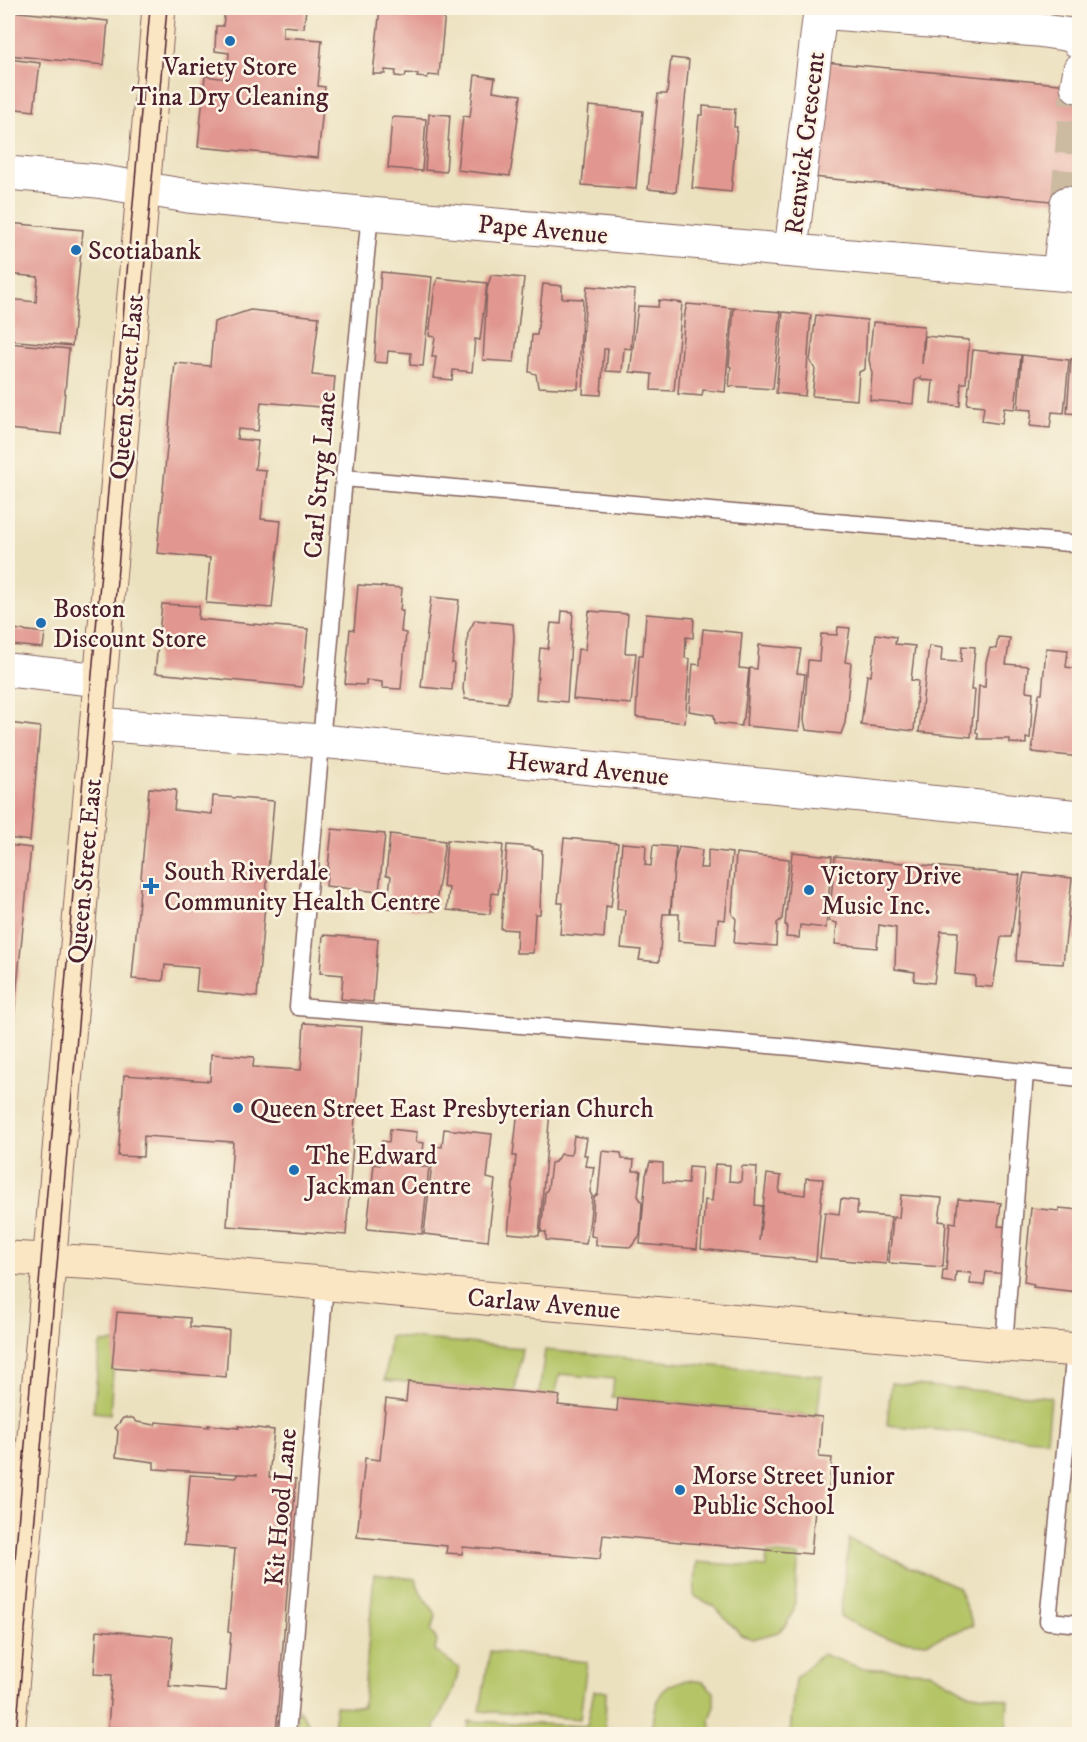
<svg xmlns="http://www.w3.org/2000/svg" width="1087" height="1742" font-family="'IM FELL DW Pica',serif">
	<rect width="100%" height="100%" fill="#fcf5e5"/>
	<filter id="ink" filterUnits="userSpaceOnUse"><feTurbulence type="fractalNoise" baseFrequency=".0167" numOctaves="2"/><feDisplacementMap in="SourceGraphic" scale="12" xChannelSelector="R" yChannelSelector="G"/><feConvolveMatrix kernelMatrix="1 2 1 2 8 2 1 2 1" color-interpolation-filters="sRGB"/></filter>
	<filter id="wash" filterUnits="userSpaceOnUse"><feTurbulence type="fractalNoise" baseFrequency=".008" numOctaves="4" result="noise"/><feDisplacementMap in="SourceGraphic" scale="24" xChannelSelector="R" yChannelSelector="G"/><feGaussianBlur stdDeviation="1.35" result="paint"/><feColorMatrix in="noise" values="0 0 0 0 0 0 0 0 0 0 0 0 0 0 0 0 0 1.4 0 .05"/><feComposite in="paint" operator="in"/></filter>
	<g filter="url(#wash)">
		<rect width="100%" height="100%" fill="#ece1bf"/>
		<path fill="#b4c466" stroke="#7f7248" stroke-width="1.5" d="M390 1336 522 1348 515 1392 385 1380Z
			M115 1342 110 1414 93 1412 100 1345 102 1343Z
			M545 1350 822 1376 817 1416 618 1398 612 1397 614 1379 560 1374 555 1395 539 1394Z
			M891 1383 1051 1397 1047 1440 887 1425Z
			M849 1539 958 1587 973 1625 926 1643 887 1639 840 1617Z
			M767 1553 799 1556 794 1610 786 1625 778 1632 753 1639 741 1635 714 1606 694 1596 697 1562 766 1567Z
			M374 1574 415 1579 422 1595 434 1611 436 1617 431 1631 437 1641 435 1651 459 1668 453 1692 436 1725 434 1734H332L336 1706 363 1707Z
			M490 1651 587 1662 580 1719 480 1711Z
			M822 1654 861 1668 930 1672 967 1693 1008 1700 1006 1734H790L795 1678Z
			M688 1680 703 1682 714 1692V1709L710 1719 712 1734H651C657 1706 653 1685 688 1680Z
			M594 1691H606L605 1734H467L469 1721 587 1726Z
			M298 1709 315 1732 314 1734H295Z"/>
		<g id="blocks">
			<path fill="#e19790" d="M225 8H306L304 28 283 26V37L322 40 318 86 325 87 318 158 198 147 205 76 227 79 229 53 215 51 216 26H223Z
				M380 8H406L445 11 439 76 428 75 427 78 417 77 418 74 406 73 405 77 395 76 396 71 385 70V74H373Z
				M8 11 108 21 104 65 8 55Z
				M671 58 689 60 676 192 648 189 658 94H667Z
				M8 59 40 63 34 111 8 108Z
				M824 62 1080 86V204L813 177Z
				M475 75 495 78 493 91 521 95 510 176 457 170 463 116 470 117Z
				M589 106 643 111 636 189 582 185Z
				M703 106 735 109 734 127H737L731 192 692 188 699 115H703Z
				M429 114 450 115 446 172 425 170Z
				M392 117 426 119 422 171 388 168Z
				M8 223 83 230 72 346 8 340V299L36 302 38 277 8 274Z
				M381 272 432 277 423 366 410 365 411 353 388 351 387 363 374 362Z
				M491 275 524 278 514 362 483 360 487 289Z
				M438 278 487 283 480 340 475 339 472 372 453 370 452 380 433 378 436 357H432L435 337 429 336 435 285Z
				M543 284 562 286V298L583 299 578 389 538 387 536 374 529 372 532 335H537Z
				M587 286 635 290 631 349 624 348 622 372 606 371 608 349H604L601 395 583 394 584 376 582 346Z
				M659 300 682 303 674 391 651 390 652 374 630 372 638 306 658 307Z
				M687 304 732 308 725 392 703 390 702 396 678 394 685 312Z
				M734 308 781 312 773 389 729 386 731 367 729 366Z
				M250 310 319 317 312 375 335 377 332 408 261 402 258 431 238 429 237 439 258 441 255 469 266 470 261 519 281 521 272 608 206 603 210 558 157 553 175 363 210 366 214 322Z
				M783 312 811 315 805 396 776 393Z
				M816 315 867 320 865 369 859 372 857 400 812 396 815 369 810 361Z
				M873 322 924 326 922 364 925 336 969 340 966 383H961L960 406 931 403 933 381 921 380V377L915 381 913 404 870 400 872 373 869 360Z
				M8 343 69 349 61 434 8 429Z
				M973 350 1021 355 1015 409 1004 408 1002 424 982 421 984 406 967 404Z
				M1022 355 1069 360 1064 413 1052 412 1050 428 1030 426 1032 410 1018 409Z
				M1071 359 1080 360V414L1067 413Z
				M358 585 402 588 400 611H403L401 632 406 633 401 689 382 688V682L366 680V685L345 684 350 629 354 630Z
				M431 597 459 600 452 663H454L452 690 421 687Z
				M162 604 199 606 198 619 308 629 302 687 155 673Z
				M562 611 573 612 567 702 536 699 540 648 548 649 551 623 561 624Z
				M589 611 628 614 625 653H636L631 704 573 699 578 649 585 650Z
				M646 614 694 618 693 638 686 637 685 658 690 659 685 723 636 717 639 655H643Z
				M475 620 513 624 514 637 510 693 507 703 465 699 463 689 468 633Z
				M838 627 850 628 845 662 851 663 845 723 841 734 806 730 804 720 808 660 819 661 821 634 837 635Z
				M13 629 45 633 43 648 11 645Z
				M703 629 742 633 739 668 749 669 744 717 741 726 715 723 714 715 689 711 693 664 700 665Z
				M876 634 896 637 895 644 915 646 911 680 918 681 914 731 861 725 867 675 871 676Z
				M998 637 1010 638 1006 664 1028 666 1026 691 1033 692 1030 739 1026 738V744L1010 743V739H978V733H976L979 686 985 687 986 662 990 648 996 649Z
				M759 645 801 649 797 673 805 674 799 731 746 726 750 668 757 669Z
				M929 646 942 648 941 661 961 662 962 646 975 647 971 690H975L971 737 919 732Z
				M1046 648 1068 650 1066 667 1080 669V757L1032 752 1039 694H1042Z
				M8 723 40 727 30 841 8 838Z
				M149 788 176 790 174 810 212 814 213 796 274 801 257 997 196 991 198 968 165 965 163 981 132 979Z
				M332 829 385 834 379 892 326 886Z
				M390 834 445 841 435 911 387 908 391 876 386 875Z
				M564 838 618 843 611 907 606 906 604 938 560 934 563 903H558Z
				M447 840 503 845 498 894 492 893 490 914 447 910 449 888 443 887Z
				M622 843 646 845 645 865 651 866 653 845 676 847 670 914H663L659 962 639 960 641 950 621 948 625 910 617 909Z
				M8 845 31 848 9 1065H8Z
				M507 845 533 847V849L542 850 540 914H535L533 953H516L517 930 501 929Z
				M679 847 702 850 700 868H708V850L732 853 725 920 718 919 716 944 678 941 679 914H671L674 864Z
				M792 852 832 856 826 928 800 925 799 938 786 937 787 925H785Z
				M736 853 789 859 782 919 777 923 776 946 734 943 736 919 732 914Z
				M835 856 1020 875 1011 937H1001L993 987 975 986V976L955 974 958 932 941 931 934 983 914 981 915 972 895 969 896 928 879 925 877 948 835 944 837 923 829 921Z
				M1024 873 1072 878 1063 964 1016 961 1020 891Z
				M1078 896H1080V941L1072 940Z
				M323 935 378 939 373 1002 341 999 343 975 320 973Z
				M304 1023 362 1027 346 1235 227 1226 233 1142 144 1136 143 1157 118 1156 124 1075 210 1081 211 1054 254 1057 253 1067 301 1070Z
				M518 1109 550 1111 539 1236 508 1233 516 1156H513Z
				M390 1129 417 1132 416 1142 424 1143 421 1167H429L422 1234 367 1229 374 1164 380 1165 382 1141 389 1142Z
				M444 1129 492 1134 487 1178 495 1180 488 1241 424 1234 434 1146 442 1147Z
				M574 1136 587 1138 584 1155H587L585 1166 594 1167 590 1192 592 1196 590 1220 586 1244 546 1240V1232H541L545 1193 548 1188 551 1163 555 1162 560 1154 571 1155Z
				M602 1151 621 1153 622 1159 634 1160 633 1171H641L638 1196 642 1202 640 1235 631 1247 596 1245V1237L591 1236 594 1197 598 1194Z
				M650 1162 663 1163V1182L688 1184 689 1167 702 1168 697 1249 640 1244 646 1175Z
				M715 1164 730 1165 729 1181 741 1182 742 1166 757 1167 755 1205 762 1206 759 1241 767 1174 781 1176 779 1192 805 1195 806 1178 823 1179 816 1261 701 1249 705 1200 712 1201Z
				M901 1195 942 1198 939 1221 946 1222 943 1267 889 1263 893 1217 899 1218Z
				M841 1199 858 1201 857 1214 891 1217 886 1264 820 1258 825 1212 839 1214Z
				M958 1199 1001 1203 998 1226 1010 1227 1006 1274 986 1272 984 1285 970 1284 971 1273 956 1272 955 1283 942 1281 943 1270H946L950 1222 956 1223Z
				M1031 1208 1059 1211V1208L1080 1210 1078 1292 1033 1287 1034 1284 1024 1282Z
				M117 1312 190 1318V1327L229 1330 226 1377 112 1368Z
				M408 1382 555 1395 560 1396 558 1405 617 1411 618 1398 822 1417 819 1457 832 1458 827 1510 815 1509 811 1554 603 1535 600 1559 463 1547 462 1554 446 1553 447 1546 357 1537 365 1458 380 1460 386 1399 406 1402Z
				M123 1418H133L137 1422 155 1425 156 1422 209 1427 208 1425 239 1428 238 1426 274 1430 269 1477 296 1479 276 1734H197L108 1727 112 1675 94 1674 97 1630 173 1637 169 1686 226 1691 231 1633 228 1632 235 1549 184 1545 190 1475 236 1478 239 1474 258 1475 154 1469V1462L116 1457 118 1431 115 1428Z"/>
		</g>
	</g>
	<g filter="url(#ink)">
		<use href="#blocks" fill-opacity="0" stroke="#83635f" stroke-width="1.5"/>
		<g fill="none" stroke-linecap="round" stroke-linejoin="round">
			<path stroke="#ccbaa1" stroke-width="33" stroke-dasharray="33 16" stroke-linecap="butt" d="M1067 203 1077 86"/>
			<defs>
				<path id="lane" d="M370 214 344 478 298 1007 792 1047 1080 1078
					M344 478 1080 544
					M1004 1345 1025 1073
					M1075 1350 1048 1621 1080 1624
					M287 1734 325 1284"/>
				<path id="street" d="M1077 86 1080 69
					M8 173 97 181 188 196 370 214 1080 276
					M791 250 820 12 1037 30 1071 35 1080 43
					M1059 274 1067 203
					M8 670 101 680
					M97 724 321 741 1080 817"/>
				<path id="secondary" d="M8 1258 99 1263 1004 1345 1080 1350
					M8 1734 159 8"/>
			</defs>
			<use href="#lane" stroke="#83635f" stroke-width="19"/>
			<use href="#street" stroke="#83635f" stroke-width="35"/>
			<use href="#secondary" stroke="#83635f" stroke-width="35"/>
			<use href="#lane" stroke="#fff" stroke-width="16"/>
			<use href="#street" stroke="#fff" stroke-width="33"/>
			<use href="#secondary" stroke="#fbe6c4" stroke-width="33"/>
			<path stroke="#4a1f2b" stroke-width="1.5" d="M8 1640 150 8
				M16 1734 167 8"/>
		</g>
	</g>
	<g fill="#1f6fb2" stroke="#fcf5e5" stroke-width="2">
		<circle cx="230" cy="41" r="6"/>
		<circle cx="76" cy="250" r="6"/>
		<circle cx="41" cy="623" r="6"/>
		<path d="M148 877h6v6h6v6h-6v6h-6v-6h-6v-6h6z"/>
		<circle cx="809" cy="890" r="6"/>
		<circle cx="238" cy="1108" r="6"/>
		<circle cx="294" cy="1170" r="6"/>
		<circle cx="680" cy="1490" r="6"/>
	</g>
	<g text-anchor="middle" stroke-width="5" stroke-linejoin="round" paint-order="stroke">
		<g font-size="26" fill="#4a1f2b" stroke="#fcf5e5" text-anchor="start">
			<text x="230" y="75" text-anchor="middle">Variety Store<tspan x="230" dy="30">Tina Dry Cleaning</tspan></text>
			<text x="88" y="259">Scotiabank</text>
			<text x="53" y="617">Boston<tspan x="53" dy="30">Discount Store</tspan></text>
			<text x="164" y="880">South Riverdale<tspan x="164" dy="30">Community Health Centre</tspan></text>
			<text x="821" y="884">Victory Drive<tspan x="821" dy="30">Music Inc.</tspan></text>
			<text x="250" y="1117">Queen Street East Presbyterian Church</text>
			<text x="306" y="1164">The Edward<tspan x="306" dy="30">Jackman Centre</tspan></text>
			<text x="692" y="1484">Morse Street Junior<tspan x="692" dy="30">Public School</tspan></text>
		</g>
		<g font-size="26" fill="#4a1f2b" stroke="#fcf5e5">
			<text transform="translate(804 143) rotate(-83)" y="9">Renwick Crescent</text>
			<text transform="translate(543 229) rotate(5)" y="9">Pape Avenue</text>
			<text transform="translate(126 387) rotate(-85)" y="9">Queen Street East</text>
			<text transform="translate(319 475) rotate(-85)" y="9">Carl Stryg Lane</text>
			<text transform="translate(588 768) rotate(6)" y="9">Heward Avenue</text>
			<text transform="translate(84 871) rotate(-85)" y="9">Queen Street East</text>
			<text transform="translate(544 1303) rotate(5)" y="9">Carlaw Avenue</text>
			<text transform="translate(280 1507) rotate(-85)" y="9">Kit Hood Lane</text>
		</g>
	</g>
	<rect width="1087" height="1742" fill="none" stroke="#fcf5e5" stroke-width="30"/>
</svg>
